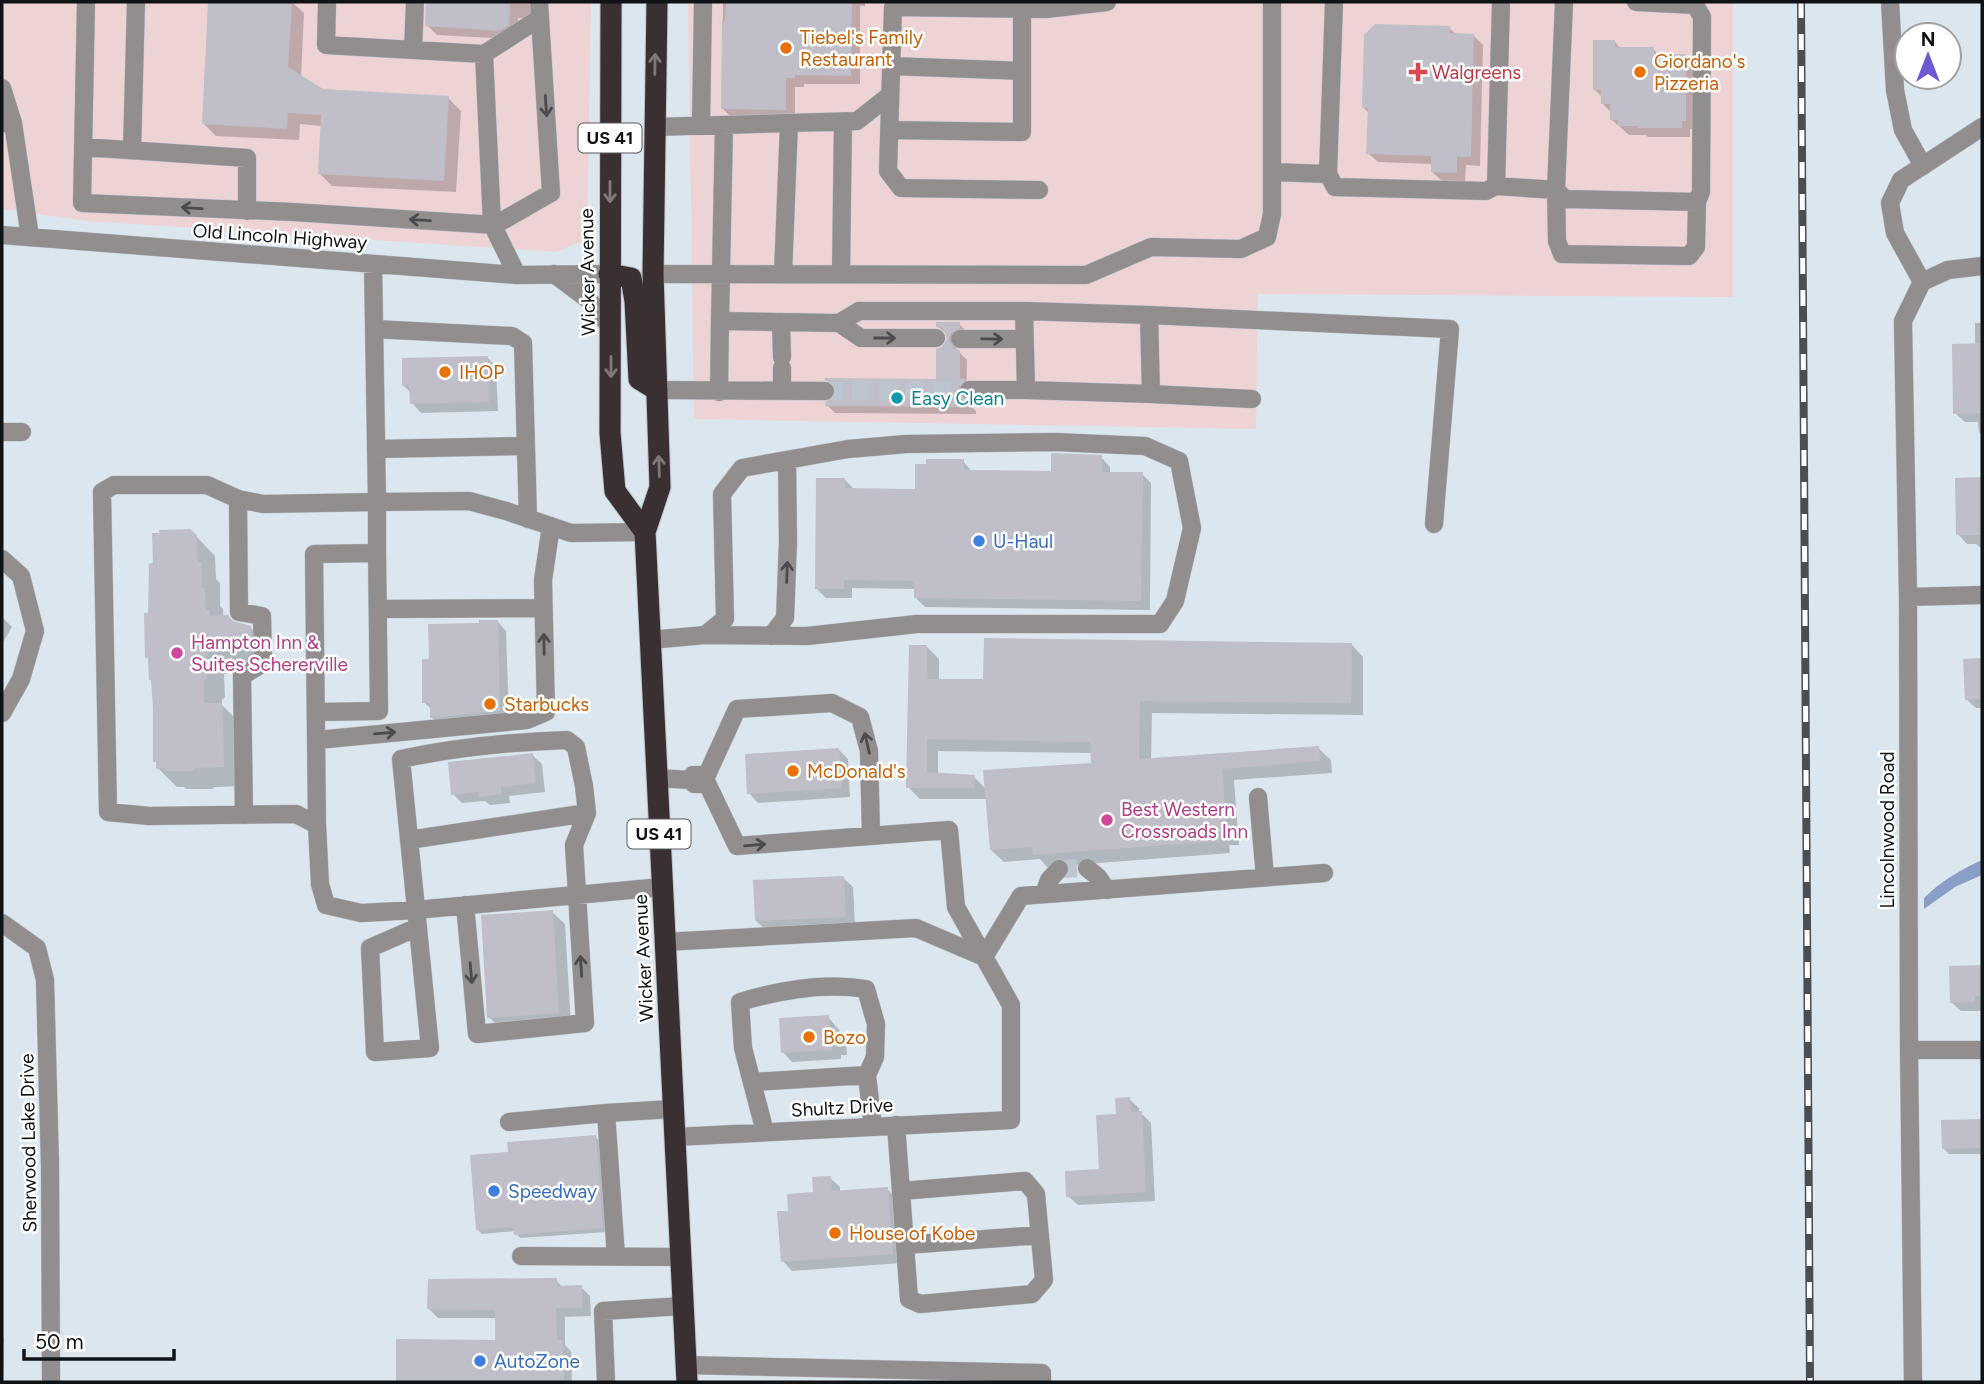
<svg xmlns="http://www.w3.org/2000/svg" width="1984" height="1384" font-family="Figtree,sans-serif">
	<rect width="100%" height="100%" fill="#dce6ee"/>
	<path fill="#eed3d4" d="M2 2H591L587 239 556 252 89 221 2 209Z
		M688 2H1733V297L1258 294 1256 429 694 419Z"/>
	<path fill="#899fc7" d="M1982 860V875L1955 887 1924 909V898C1941 881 1960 870 1982 860Z"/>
	<path fill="#0003" fill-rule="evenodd" d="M210 2H292L304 13 301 77 322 91 448 98 461 111 456 192 332 186 319 173 322 126 300 124 299 140 216 136 203 123Z
		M428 2H535L534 19 518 18 517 34 509 39 437 35 427 25Z
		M723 2H865V6H860V84H804V87H795V118H732L722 108Z
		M1449 28 1457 35 1474 36 1483 45 1480 166 1466 165 1465 181H1442L1432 172 1433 164 1378 162 1368 153 1369 113 1364 108Z
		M1614 41 1621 49H1653L1659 55H1686L1695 65V129H1690V137H1648L1646 135H1629L1611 119V112L1602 103V97L1595 90Z
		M1975 323H1982V435L1979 432 1978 422H1965L1955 413 1975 345Z
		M959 324 967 332 958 341 956 349 967 360 966 402 976 411V414L835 413 827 405 836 399 838 392 827 379 937 381 947 345 948 335 937 326Z
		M487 357 496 367 498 411 421 413 412 403 411 393 404 386Z
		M1101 457 1110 467V473L1142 474 1151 483 1150 610 925 607 916 598V589L852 588V598H826L816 588 845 480 854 489 917 491 963 461 972 472 1053 473Z
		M1982 479V549L1976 544H1967L1958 534 1957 480Z
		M196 536 215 556 216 579 220 583V606L223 609V617L234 624 250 627 269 646V667L226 668V674H224L225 697 222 700V705L240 723 242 786 215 787 212 789H186L184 787H177L158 768V765L155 761 153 682 150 660 147 658 149 614Z
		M2 617 12 627 2 644Z
		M497 621 506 631 509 720 441 726 431 717V709L424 702 481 625Z
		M1351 644 1363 657V715L1152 713 1151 760 1318 748 1331 760 1332 773 1234 780 1239 845H1229L1230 853 1047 867 1040 859 1004 862 991 850 987 799H920L908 787 927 647 939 659V680L985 681ZM938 751 1092 753 1093 765 987 790 974 777 938 775Z
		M1965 660H1982V732L1981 708H1976L1966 699Z
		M839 750 848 759 850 797 758 803 749 793Z
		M532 755 542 764 545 792 509 796 510 803 490 805 485 801 462 803 453 794Z
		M843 878 853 887 855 926 766 930 756 921Z
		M552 912 565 924 571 1026 502 1030 489 1017Z
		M1982 957V1011H1961L1951 1002 1950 968 1982 967Z
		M828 1017 846 1038 847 1055H841V1059L792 1062 783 1052Z
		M1129 1099 1139 1108V1113H1141L1151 1123 1155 1201 1078 1205 1068 1196 1100 1170 1117 1115Z
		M1982 1121V1154H1949L1943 1148V1122Z
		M595 1137 600 1141 606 1232 520 1238 515 1231 482 1234 477 1229 509 1154Z
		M830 1178 840 1187V1192L887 1189 896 1198 901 1263 792 1271 783 1261 790 1212 815 1194Z
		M556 1280 563 1288 581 1287 590 1296 591 1316 565 1317V1345L571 1351 572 1382H398V1341L497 1342 496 1318H438L429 1309Z
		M2 1336 4 1338 3 1382H2Z"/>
	<path fill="#bfbec9" d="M208 2H292L288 67 323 89 449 96 444 181 318 174 321 115 288 113 287 129 202 124Z
		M426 2H510L509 25 499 31 425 26Z
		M726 2H852L851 76 795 75V78H786V110L721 109 722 21H725Z
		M1375 24 1450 26V33L1474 34 1471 157H1457V173L1431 172V156L1366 154 1368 108H1362L1364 35Z
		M1593 40H1615V47H1654V54H1686V121H1682V128H1637V126H1618V120H1610V104H1601V90H1593Z
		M936 322H960V328L951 333 949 340 954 348 960 350V379H966L960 384 958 391 963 399 969 401V407L825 406V402L834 397 836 392 834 385 825 380V378L936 379V349L942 347 947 339 945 332 941 328 936 327Z
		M1982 343V413L1953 414 1952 344Z
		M488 356 489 402 410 404 409 386H402V358Z
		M1051 453 1102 455V472H1143L1141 601 914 598V581L844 580V589H815L816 478H845V488L915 489V464H926V459H964V470L1051 471Z
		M1982 477V535H1956L1955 478Z
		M190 529 197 535 198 562H202V588H205L206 610H210V616L228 615 233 621 251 626V649L208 650V656H206L207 678 204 681V703H222L224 767 196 768 192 771H165V768L156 769V762H153V707L151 680H149L148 658H145L144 613H148L149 564 153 563 152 533H159V530Z
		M479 620H498L500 711 430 718V703H422V659H429L428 624 479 623Z
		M984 638 1352 643 1351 703 1140 701 1139 759 1319 746 1320 761 1222 769 1227 833H1218L1219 841 1033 855 1032 847 990 850 983 770 1091 763 1090 742 927 739V772L975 775 974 788H906L909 645H927V679H983Z
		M1982 658V699L1965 700 1963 659Z
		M839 748 842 788 747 794 745 754Z
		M533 753 536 783 501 787V794L479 797 478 792 451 795 448 762Z
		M844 876 846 917 755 921 753 880Z
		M553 910 559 1013 487 1018 481 915Z
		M1982 965V996H1975V1002L1950 1003 1949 966Z
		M829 1015 830 1027H837L838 1046H832V1050L781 1053 779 1018Z
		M1130 1097 1131 1112 1142 1111 1146 1192 1066 1197 1065 1171 1099 1169 1096 1115 1116 1114 1115 1098Z
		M1982 1119V1148L1942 1149 1941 1120Z
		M596 1135 603 1228 514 1235 513 1227 476 1230 470 1155 508 1152 507 1142Z
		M831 1176 832 1191 888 1187 893 1254 781 1262 777 1211H788L787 1194 813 1192 812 1177Z
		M557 1278V1286L582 1285V1308H556L557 1340H563L564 1382H396V1339L495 1340V1310L427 1309 428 1279Z"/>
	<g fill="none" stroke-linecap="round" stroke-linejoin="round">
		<path stroke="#bdc6ce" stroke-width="18" stroke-dasharray="18 9" stroke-linecap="butt" d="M825 391 969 390
			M1059 869 1087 868"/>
		<defs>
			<path id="minor" d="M86 2 82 203 293 212 495 225 551 193 539 2
				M327 2 326 45 484 54 540 18
				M1501 2 1496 186 1556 190 1557 241 1562 254 1689 256 1696 247 1697 202
				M1564 2 1556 190 1565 199 1697 202 1701 192 1702 17 1695 5 1636 2
				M1890 2 1895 90 1903 130 1923 166
				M413 50 415 2
				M484 54 492 224 517 275
				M891 66 1022 71
				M2 88 13 123
				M2 123H13L30 237
				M701 124 703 2
				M654 127 857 121 890 95
				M890 130 1022 132V9
				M83 147 247 158V211
				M132 150 136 2
				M1272 172 1328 174 1334 2
				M1328 174 1335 187 1486 191 1496 186
				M1039 190 901 188 888 171 893 7 1046 9 1107 2
				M2 235 517 275 609 274
				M373 264 377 502 263 504 238 499 207 485H114L102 492 108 812 149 816 296 814 317 825 320 884 326 905 361 913 416 910 662 887
				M554 274 589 300 611 328
				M653 274 1086 275 1151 247 1241 249 1267 237 1272 214V2
				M783 274 789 123
				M841 274 843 122
				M1922 282 1895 233 1890 203 1901 180 1982 127
				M1922 282 1948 270 1982 266
				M1024 311 1026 390
				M1149 315 1450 329 1434 524
				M720 321 724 125
				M781 322 782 357
				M839 323 861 338H936
				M374 329 512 336 523 343 528 519
				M960 339H1024
				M782 368V391
				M657 390 825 391
				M719 392 720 321 839 323 859 311H1024L1149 315 1151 394 1026 390H969
				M1151 394 1252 399
				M2 432H22
				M377 449 525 446
				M238 499 239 612 262 616 263 663 242 676 244 815
				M2 559 21 576 35 631 21 679 2 713
				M1908 597 1982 595
				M378 609 543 608
				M771 636 785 618 788 541 787 460
				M650 640 705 635 725 619 722 494 742 468 848 449 906 444 1055 442 1145 446 1179 461 1192 528 1175 601 1160 624H917L807 636 705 635
				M317 712 379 711 377 553
				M317 740 527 720 546 712 543 580 551 526
				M657 778 690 780 694 784H700L705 779 737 709 832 703 860 717 869 751 871 835
				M1258 797 1265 877
				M317 825 314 554 377 553V502L469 501 506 511 571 533 645 532
				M409 840 587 813
				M1087 868 1098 877 1107 890
				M1044 894 1049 880 1059 869
				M2 923 37 948 45 980 50 1165 51 1382
				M418 927 370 948 375 1052 430 1048 401 759C457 747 509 742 567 740L576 747 584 786 587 813 574 845 585 1023 477 1034 465 905
				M665 942 916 928 984 957
				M984 957 1021 896 1324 873
				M1909 1050H1982
				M753 1082 867 1075
				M606 1113 673 1109
				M509 1122 606 1113 616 1257
				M896 1125 909 1299 920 1304 1032 1294 1044 1280 1036 1194 1025 1181 901 1191
				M765 1132 743 1048 740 1002C780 990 825 982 866 989L876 1024 875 1057 867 1075 873 1127
				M675 1137 1011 1120V1005L956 907 949 830 737 846 705 779 700 775H693L690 780
				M905 1245 1040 1235
				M521 1256 680 1257
				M685 1365 1042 1373V1382
				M606 1382 603 1311 682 1306
				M1913 1382 1909 1050 1908 597 1903 321 1922 282"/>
			<path id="highway" d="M611 2 610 433 615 491 645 532
				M657 2 653 274 660 487 645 532 687 1382
				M609 274 631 278 635 301 639 379 657 390"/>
		</defs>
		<use href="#minor" stroke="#bbc4cb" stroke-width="19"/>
		<use href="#highway" stroke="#bbc4cb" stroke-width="23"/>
		<use href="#minor" stroke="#938e8e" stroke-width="18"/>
		<use href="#highway" stroke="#3b3031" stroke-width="21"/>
		<defs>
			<path id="rail" d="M1801 2 1810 1382"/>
		</defs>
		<use href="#rail" stroke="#494e53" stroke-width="8"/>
		<use href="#rail" stroke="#fff" stroke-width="5" stroke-dasharray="16" stroke-linecap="butt"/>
	</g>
	<defs><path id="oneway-shaft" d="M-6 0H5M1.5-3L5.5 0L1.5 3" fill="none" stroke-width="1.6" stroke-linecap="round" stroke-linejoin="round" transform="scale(1.75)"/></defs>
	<g stroke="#807879">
		<use href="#oneway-shaft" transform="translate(655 64) rotate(-89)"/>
		<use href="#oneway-shaft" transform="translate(610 192) rotate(90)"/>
		<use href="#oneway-shaft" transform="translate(611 367) rotate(90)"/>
		<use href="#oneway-shaft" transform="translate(659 466) rotate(-92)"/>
	</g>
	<g stroke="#4b4a4c">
		<use href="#oneway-shaft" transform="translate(546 106) rotate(86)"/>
		<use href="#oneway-shaft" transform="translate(192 208) rotate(-177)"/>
		<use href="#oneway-shaft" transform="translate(420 220) rotate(-177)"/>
		<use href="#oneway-shaft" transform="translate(885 338)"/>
		<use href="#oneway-shaft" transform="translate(992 339) rotate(1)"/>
		<use href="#oneway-shaft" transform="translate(787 572) rotate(-88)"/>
		<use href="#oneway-shaft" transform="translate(544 644) rotate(-91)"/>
		<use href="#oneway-shaft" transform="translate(385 733) rotate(-5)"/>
		<use href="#oneway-shaft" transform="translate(867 743) rotate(-103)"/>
		<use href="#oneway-shaft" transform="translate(755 845) rotate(-5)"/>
		<use href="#oneway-shaft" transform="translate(581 966) rotate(-94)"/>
		<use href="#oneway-shaft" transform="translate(471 973) rotate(85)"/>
	</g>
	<g fill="#e8710a" stroke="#fff" stroke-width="2.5">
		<circle cx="786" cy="48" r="7"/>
		<circle cx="1640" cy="72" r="7"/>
		<circle cx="445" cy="372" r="7"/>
		<circle cx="490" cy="704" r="7"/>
		<circle cx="793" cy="771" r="7"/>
		<circle cx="809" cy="1037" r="7"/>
		<circle cx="835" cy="1233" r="7"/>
	</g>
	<path fill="#e0444e" stroke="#fff" stroke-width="2.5" d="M1414.5 61.5h7v7h7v7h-7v7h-7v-7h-7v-7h7z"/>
	<circle fill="#0f9aa8" stroke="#fff" stroke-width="2.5" cx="897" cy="398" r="7"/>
	<g fill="#3f7fe0" stroke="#fff" stroke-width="2.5">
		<circle cx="979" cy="541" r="7"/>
		<circle cx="494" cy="1191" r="7"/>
		<circle cx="480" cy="1361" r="7"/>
	</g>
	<g fill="#d1479c" stroke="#fff" stroke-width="2.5">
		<circle cx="177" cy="653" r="7"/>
		<circle cx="1107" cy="820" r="7"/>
	</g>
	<g text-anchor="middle" stroke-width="5" stroke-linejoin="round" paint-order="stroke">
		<g fill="#fff" stroke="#585a5c" stroke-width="2">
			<rect x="578.5" y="123.5" width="63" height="29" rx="5"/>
			<rect x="627.5" y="819.5" width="63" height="29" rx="5"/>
		</g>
		<g font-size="18" font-weight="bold" fill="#101316">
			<text x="610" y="144">US 41</text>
			<text x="659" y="840">US 41</text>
		</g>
		<g font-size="19" fill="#c56008" stroke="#fff" text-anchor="start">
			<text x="800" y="44">Tiebel's Family<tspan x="800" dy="22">Restaurant</tspan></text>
			<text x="1654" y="68">Giordano's<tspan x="1654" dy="22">Pizzeria</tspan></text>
			<text x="459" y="379">IHOP</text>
			<text x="504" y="711">Starbucks</text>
			<text x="807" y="778">McDonald's</text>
			<text x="823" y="1044">Bozo</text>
			<text x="849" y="1240">House of Kobe</text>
		</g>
		<g font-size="19" fill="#be3a42" stroke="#fff" text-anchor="start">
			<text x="1432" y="79">Walgreens</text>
		</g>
		<g font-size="19" fill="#101316" stroke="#fff">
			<text transform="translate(280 236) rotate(4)" y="7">Old Lincoln Highway</text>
			<text transform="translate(587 272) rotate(-91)" y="7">Wicker Avenue</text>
			<text transform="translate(1887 830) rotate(-90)" y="7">Lincolnwood Road</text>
			<text transform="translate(643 958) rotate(-93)" y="7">Wicker Avenue</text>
			<text transform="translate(842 1107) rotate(-3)" y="7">Shultz Drive</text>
			<text transform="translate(28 1143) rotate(-91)" y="7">Sherwood Lake Drive</text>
		</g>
		<g font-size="19" fill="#0d838f" stroke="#fff" text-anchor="start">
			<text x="911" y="405">Easy Clean</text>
		</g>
		<g font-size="19" fill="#366cbe" stroke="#fff" text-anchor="start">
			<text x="993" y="548">U-Haul</text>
			<text x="508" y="1198">Speedway</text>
			<text x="494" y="1368">AutoZone</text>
		</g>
		<g font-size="19" fill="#b23c85" stroke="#fff" text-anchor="start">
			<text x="191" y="649">Hampton Inn &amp;<tspan x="191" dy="22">Suites Schererville</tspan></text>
			<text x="1121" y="816">Best Western<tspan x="1121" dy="22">Crossroads Inn</tspan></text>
		</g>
	</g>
	<rect width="1984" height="1384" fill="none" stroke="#101316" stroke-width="7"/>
	<g transform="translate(1928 56)"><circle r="33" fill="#ffffff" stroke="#9fa1a2" stroke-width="2"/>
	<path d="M0-5L12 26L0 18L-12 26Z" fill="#6f59d3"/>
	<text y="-10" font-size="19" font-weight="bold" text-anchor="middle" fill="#101316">N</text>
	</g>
	<path d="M24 1349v10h150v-10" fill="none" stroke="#101316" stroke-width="3.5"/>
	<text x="35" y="1349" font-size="21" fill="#101316" stroke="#ffffff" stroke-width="5" paint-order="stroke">50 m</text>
</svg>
